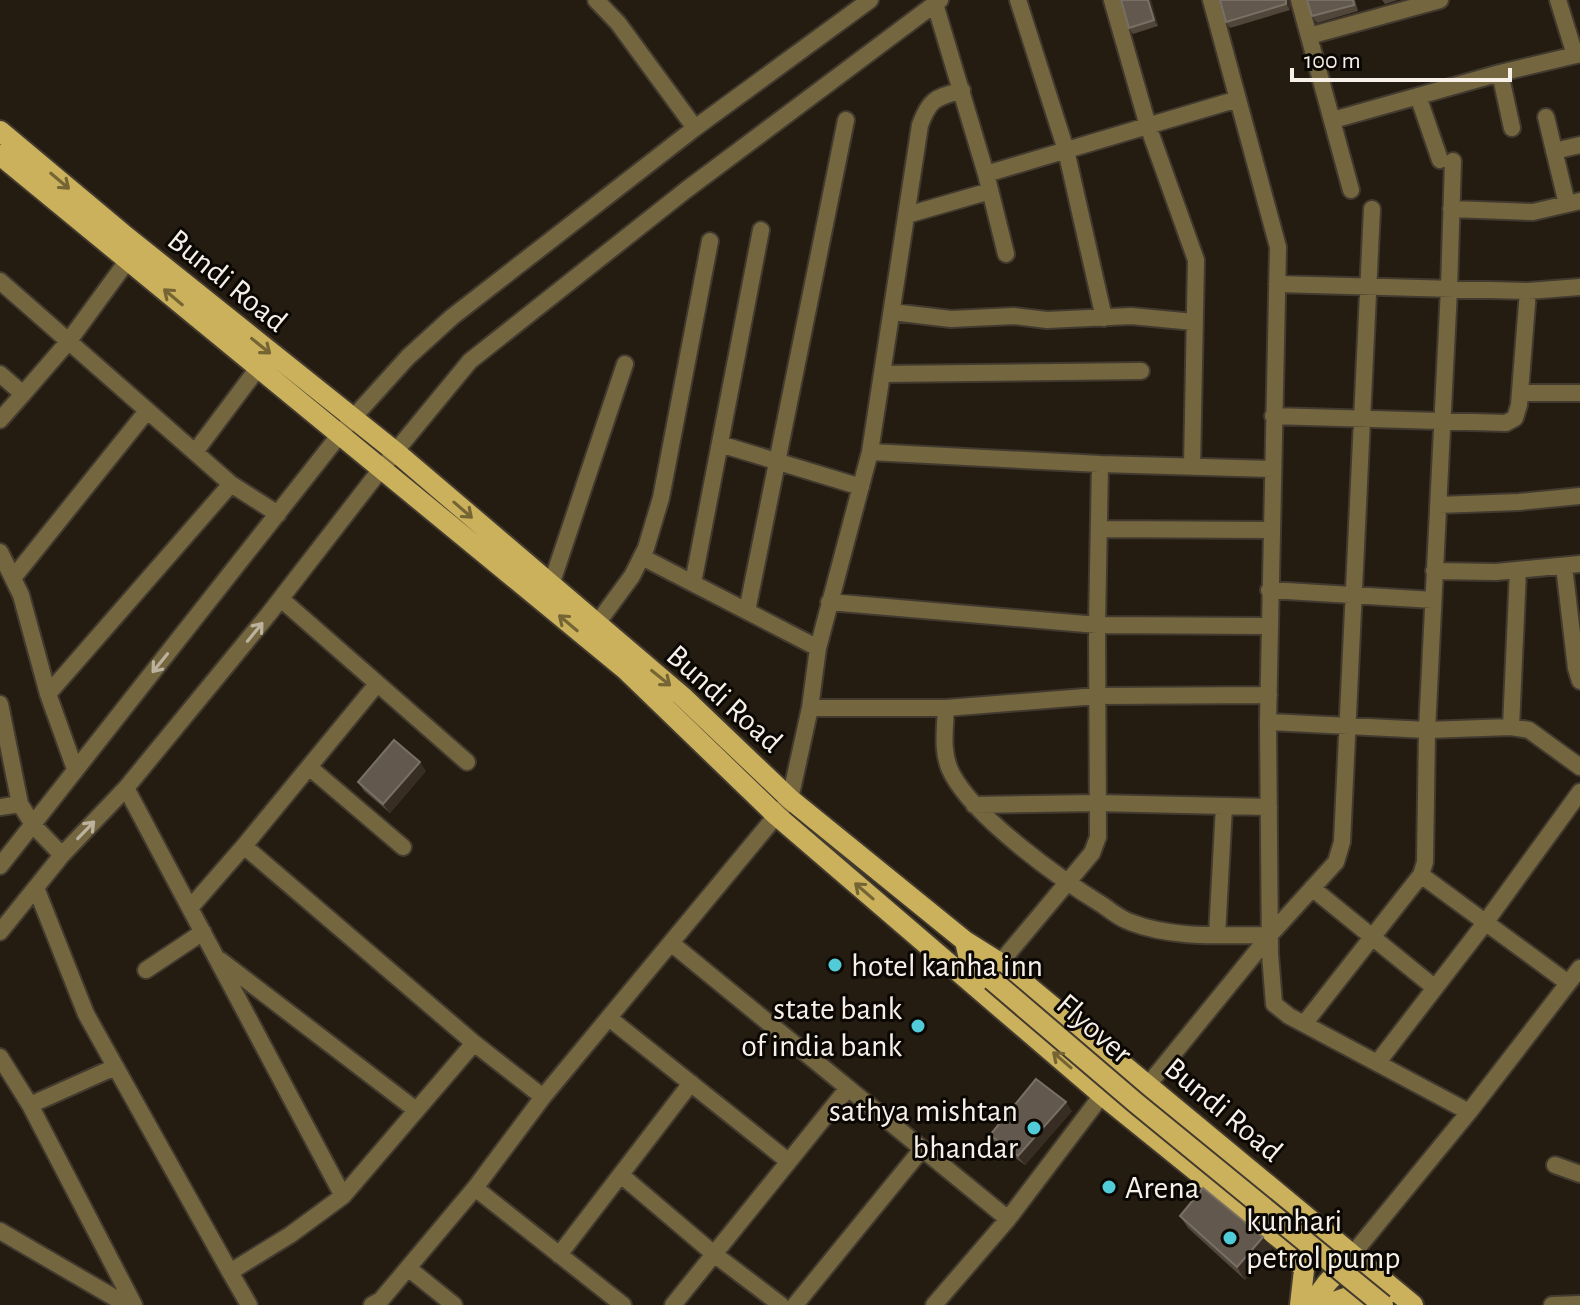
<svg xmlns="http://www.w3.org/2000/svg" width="1580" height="1305" font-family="'Alegreya Sans',sans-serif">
	<rect width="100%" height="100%" fill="#251c11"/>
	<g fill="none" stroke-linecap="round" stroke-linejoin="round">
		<defs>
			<path id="minor" d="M596 0 618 23 695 128
				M1018 0 1066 150 1104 318
				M1112 0 1148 126 1196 260 1192 467
				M1211 0 1278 247 1268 722 1270 954 1274 1004 1289 1016 1469 1112
				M1299 0 1351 190
				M1558 0 1575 55
				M935 4 986 174 1006 254
				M1309 36 1440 0
				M1500 73 1512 128
				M1418 96 1440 160
				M1546 117 1567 204
				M1333 120 1500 73 1580 54
				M1554 151 1580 145
				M986 174 1238 99
				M1451 209 1533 212 1580 201
				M907 215 990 191
				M0 281 231 484 278 514
				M1277 284 1528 291 1580 287
				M892 312 951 319 1014 316 1047 320 1131 316 1194 322
				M0 374 23 394 68 342 128 260
				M882 374 1141 371
				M1521 393H1580
				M1273 416 1506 423 1515 418 1519 405 1528 291
				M0 420 23 394
				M720 444 861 487
				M195 452 258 368
				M870 452 920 125C930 98 936 98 962 90
				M1438 505 1519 502 1580 496
				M1099 529 1271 530
				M0 552 21 595 48 694 75 769
				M642 557 818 648
				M1564 566 1576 668 1580 681
				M1434 571 1496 572 1580 564
				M13 578 147 411
				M693 583 761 230
				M551 585 625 364
				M1269 590 1433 600
				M281 599 467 762
				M829 602 1097 625 1269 626
				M747 611 846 120
				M596 625 632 576 646 548 661 498 710 241
				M48 694 231 484
				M0 704 20 804 34 826 62 855
				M810 708H946L1097 696 1269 695
				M946 708C945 730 941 754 952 774 976 819 1060 879 1104 906 1112 912 1121 919 1130 922 1173 939 1224 935 1270 935
				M1268 722 1427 730 1511 727 1529 730 1580 767
				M1511 727 1518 570
				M309 767 403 847
				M126 788 343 1196 474 1043 543 1097 790 799 810 708 818 648 870 452 1100 464
				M974 805 1097 803 1269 807
				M0 807 20 804
				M244 846 377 684
				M0 866 352 419 408 357 452 317 695 128 870 0
				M1421 875 1568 983
				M36 888 86 1014 230 1272
				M1312 888 1435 988
				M190 908 244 846 474 1043
				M0 932 62 855 126 788 268 615 381 469 470 361 686 190 940 0
				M1217 935 1224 806
				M671 943 1008 1219 1102 1095
				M220 960 416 1110
				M1000 963 1092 853 1098 837 1097 625 1100 464 1272 469
				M146 970 203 932
				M609 1018 788 1161
				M1304 1024 1421 875 1425 862 1427 730 1449 289 1453 161
				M0 1057 30 1105 115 1067
				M1378 1062 1485 923 1580 792
				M1148 1085 1270 935 1336 862 1342 842 1372 209
				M543 1097 475 1188 623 1305
				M30 1105 134 1305
				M1555 1165 1580 1174
				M621 1175 714 1254 781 1305
				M0 1231 127 1305
				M559 1255 691 1083
				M1352 1255 1469 1112 1580 968
				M408 1268 454 1305
				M249 1305 230 1272 290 1235 343 1196
				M372 1305 381 1300 475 1188
				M673 1305 848 1088
				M795 1305 922 1149
				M934 1305 1008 1219
				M1552 1305 1580 1304"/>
			<path id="major" d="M0 131 123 234 397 453 682 696 790 799 965 941 1000 963 1413 1305
				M0 155 626 670 777 816 1102 1095 1289 1246 1304 1270 1300 1305
				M965 941 969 959 992 980
				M1311 1305 1327 1283 1350 1258
				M1326 1305 1351 1296 1384 1297"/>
		</defs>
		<use href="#minor" stroke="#423a2f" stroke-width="20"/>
		<use href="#major" stroke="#423a2f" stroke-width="24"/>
		<use href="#minor" stroke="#746740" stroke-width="16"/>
		<use href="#major" stroke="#cbb15b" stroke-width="20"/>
		<defs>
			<path id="major-bridge" d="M992 980 1136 1103 1383 1305"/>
		</defs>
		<use href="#major-bridge" stroke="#423a2f" stroke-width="24" stroke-linecap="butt"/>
		<use href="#major-bridge" stroke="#cbb15b" stroke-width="20"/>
	</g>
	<path fill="#50463a" d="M1121 0H1151L1158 26 1133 34 1129 28Z
		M1289 0 1290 10 1230 28 1226 22Z
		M1307 0H1355L1358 11 1317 23 1312 16Z
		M1382 0H1398L1385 4Z
		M426 771 390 813 364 791 358 782Z
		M1072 1111 1025 1165 996 1144 990 1135Z
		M1180 1216 1272 1249 1245 1280 1188 1228Z"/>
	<path fill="#372d22" d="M1148 0H1151L1158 26 1154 20Z
		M1286 0H1289L1290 10 1286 4Z
		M420 762 426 771 390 813 383 804Z
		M1066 1102 1072 1111 1025 1165 1018 1156Z
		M1263 1237 1272 1249 1245 1280 1237 1267Z"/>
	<path fill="#62584d" stroke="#797065" stroke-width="2" d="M1121 0H1148L1154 20 1129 28Z
		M1220 0H1286V4L1226 22Z
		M1307 0H1353L1354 5 1312 16Z
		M394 740 420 762 383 804 358 782Z
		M1036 1079 1066 1102 1018 1156 990 1135Z
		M1203 1188 1263 1237 1237 1267 1180 1216Z"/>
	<defs><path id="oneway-shaft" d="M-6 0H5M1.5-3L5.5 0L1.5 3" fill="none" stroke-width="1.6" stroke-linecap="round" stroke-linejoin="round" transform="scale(2)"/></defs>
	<g stroke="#756534">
		<use href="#oneway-shaft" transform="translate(60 181) rotate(40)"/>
		<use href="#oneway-shaft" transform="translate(173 297) rotate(-140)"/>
		<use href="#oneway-shaft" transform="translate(261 346) rotate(39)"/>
		<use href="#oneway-shaft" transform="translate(463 510) rotate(41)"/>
		<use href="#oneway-shaft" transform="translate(568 623) rotate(-140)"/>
		<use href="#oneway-shaft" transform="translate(661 678) rotate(39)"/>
		<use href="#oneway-shaft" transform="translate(864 891) rotate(-139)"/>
		<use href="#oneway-shaft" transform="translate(1062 1060) rotate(-139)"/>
	</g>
	<g stroke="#bcb29d">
		<use href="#oneway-shaft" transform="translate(255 632) rotate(-51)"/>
		<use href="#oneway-shaft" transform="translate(160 663) rotate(129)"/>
		<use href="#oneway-shaft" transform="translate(86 830) rotate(-46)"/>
	</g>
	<g fill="#52cbd8" stroke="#0b0804" stroke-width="3">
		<circle cx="835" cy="965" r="8"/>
		<circle cx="918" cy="1026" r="8"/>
		<circle cx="1034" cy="1128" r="8"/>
		<circle cx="1109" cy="1187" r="8"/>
		<circle cx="1230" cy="1238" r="8"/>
	</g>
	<g text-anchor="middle" stroke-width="6" stroke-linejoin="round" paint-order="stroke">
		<g font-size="32" fill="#f7f0e9" stroke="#0b0804">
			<text transform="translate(228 280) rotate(39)" y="11">Bundi Road</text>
			<text transform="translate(725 698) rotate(42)" y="11">Bundi Road</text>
			<text transform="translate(1095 1028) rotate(41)" y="11">Flyover</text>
			<text transform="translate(1224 1109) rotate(40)" y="11">Bundi Road</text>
		</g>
		<g font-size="32" fill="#f7f0e9" stroke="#0b0804" text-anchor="start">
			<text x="851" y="976">hotel kanha inn</text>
			<text x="902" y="1019" text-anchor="end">state bank<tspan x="902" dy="37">of india bank</tspan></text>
			<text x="1018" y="1121" text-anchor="end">sathya mishtan<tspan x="1018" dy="37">bhandar</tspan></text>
			<text x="1125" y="1198">Arena</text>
			<text x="1246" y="1231">kunhari<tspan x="1246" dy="37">petrol pump</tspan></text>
		</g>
	</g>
	<path d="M1292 68v12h218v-12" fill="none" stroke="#f7f0e9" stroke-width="4"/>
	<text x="1304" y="68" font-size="24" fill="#f7f0e9" stroke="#0b0804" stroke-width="6" paint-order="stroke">100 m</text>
</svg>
